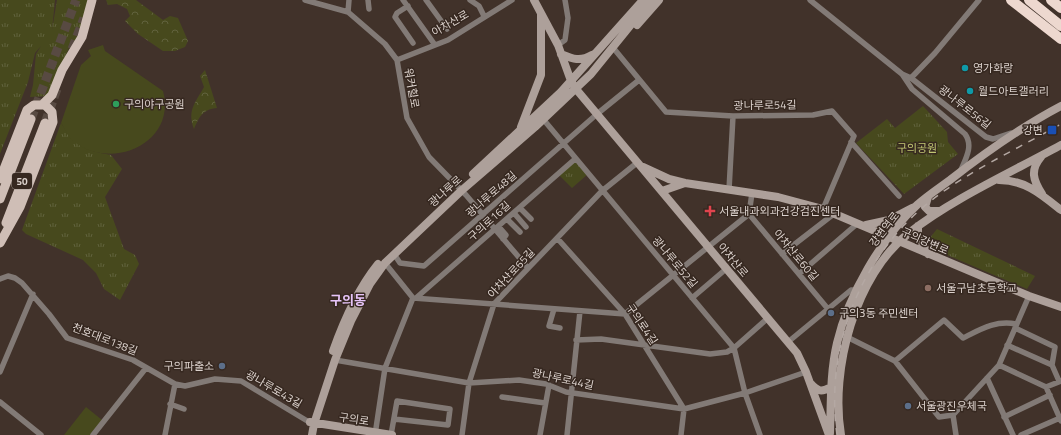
<svg xmlns="http://www.w3.org/2000/svg" width="1061" height="435" font-family="'Titillium Web','Noto Sans KR',sans-serif">
	<defs>
		<pattern id="grass-tufts" width="24" height="20" patternUnits="userSpaceOnUse"><rect width="24" height="20" fill="#47491d"/><path d="M3 7l-1-3M5 7V3M7 7l1-3M15 17l-1-3M17 17v-4M19 17l1-3" fill="none" stroke="#61623d"/></pattern>
		<pattern id="forest-crowns" width="20" height="18" patternUnits="userSpaceOnUse"><rect width="20" height="18" fill="#47491d"/><path d="M2 6a3 3 0 1 1 6 0M12 15a3 3 0 1 1 6 0" fill="none" stroke="#61623d"/></pattern>
	</defs>
	<rect width="100%" height="100%" fill="#41322a"/>
	<path fill="url(#grass-tufts)" d="M0 0H55L52 30 57 0H87L88 15 80 35 69 48 49 96 30 97 33 85 36 54 41 46 35 53 28 82 0 154Z
		M923 106 947 132 948 142 958 154 904 194 856 143 887 119 895 128Z
		M61 123C76 146 84 150 111 155L122 169 105 197 124 249 135 255 139 264 120 300 104 289 96 273 83 260 26 234 22 230Z
		M575 159 588 174 572 188 558 174Z
		M937 229 1035 276 1027 289 933 249 929 239Z"/>
	<path fill="url(#forest-crowns)" d="M106 0H136L163 20 170 16 178 18 188 41 185 47 175 51H163L138 34 125 21 130 16 127 9 117 4 108 5Z
		M205 70 217 108C203 109 199 117 194 129 187 111 195 103 204 87L200 76Z"/>
	<path fill="#47491d" d="M103 45 105 51 163 91C177 143 112 172 73 141 68 137 65 129 61 123L81 65 91 56 88 50Z
		M86 407 102 420 90 435H64Z"/>
	<g fill="none" stroke-linecap="round" stroke-linejoin="round">
		<path stroke="#584a42" stroke-width="9" stroke-dasharray="9 4.5" stroke-linecap="butt" d="M72 49 84 18
			M31 119 76 0
			M45 123 57 89"/>
		<path stroke="#827a76" stroke-width="5.5" d="M305 0 348 12 385 44 397 60 407 118 429 157 466 195 528 268
			M368 0 369 9
			M403 0 435 45
			M426 0 447 29
			M470 0 479 6 484 16
			M810 0 902 74 912 89 965 134C974 146 965 160 960 172
			M408 6 397 13 395 17 413 43
			M348 12 349 0
			M558 45 565 40 568 18 565 0
			M615 50 666 112 733 116 813 115 832 111 854 136 823 209
			M397 60 448 40 512 0
			M902 74 911 78 986 137 993 139 1011 133
			M911 78 935 53 979 0
			M543 119 734 348 745 393 760 435
			M851 142 899 196
			M729 190 733 116
			M520 208 531 219
			M514 213 526 227
			M749 214 828 309
			M507 219 520 232
			M499 227 506 235 503 239
			M557 238 625 314 684 409 681 435
			M394 254 400 263 424 266 597 114 639 80
			M782 254 835 213
			M385 263 413 298 625 314 749 214 752 193
			M799 274 858 223
			M0 279 8 276 15 278 22 283 49 314 67 338 133 360 175 384 185 386 215 379 241 381 309 422
			M416 298 575 159
			M692 298 726 269
			M554 309 549 326 560 328
			M1015 328 1055 347 1052 365 1059 381
			M847 337 895 361 939 417 953 415
			M576 340 601 339 710 354 727 352 734 348 768 318
			M788 342 851 290H856
			M1007 345 1052 365
			M335 360 469 383 519 380 546 384 566 392 684 409 745 393 806 372
			M895 361 944 320 963 338C981 329 996 320 1016 324
			M999 365 1046 387 1061 381
			M0 372 33 294
			M987 378 1013 435
			M1046 387 1061 421
			M502 397 545 403
			M0 402 41 435
			M170 404 184 409
			M1004 417 1050 395
			M93 435 146 368
			M165 435 175 384
			M375 435 385 368 413 298
			M391 435 397 401 450 409 448 425 394 419
			M462 435 469 383 494 304 602 191 638 162
			M540 435 549 385
			M567 435 580 311
			M956 435 953 415 999 365 1029 296
			M1021 435 1060 418"/>
		<path stroke="#ada09a" stroke-width="8" d="M534 0 558 45 571 81 576 89 797 353 806 372 829 435
			M637 25 659 0
			M561 54C573 59 580 62 592 55
			M521 127 541 75V14
			M1041 157C1030 170 1033 180 1042 194
			M643 167 669 179 685 183 778 197 823 209 1029 296 1061 307
			M473 174 561 92 643 0
			M999 180C1025 180 1041 194 1061 210
			M662 191 685 183
			M928 197 925 207 929 211H940
			M866 225 889 220 912 208
			M918 226V235L928 254
			M333 351C344 320 357 290 378 264
			M811 384C818 392 822 392 831 387
			M310 422 392 435
			M830 433C831 403 830 373 837 343 848 296 881 238 917 205 927 196 939 188 950 180 986 152 1021 127 1061 106
			M312 435 314 424 335 360 351 321 370 284 385 263 461 191 535 127 591 74 651 0
			M841 435C830 370 855 275 909 233 952 199 1012 172 1061 145"/>
		<path stroke="#cfbeb6" stroke-width="9" d="M43 104 52 95 62 70 82 37 92 0
			M0 179 27 110 34 105H45L52 112 53 122 20 207 0 243
			M0 199 31 119
			M6 223 45 123"/>
		<path stroke="#edd8cf" stroke-width="10" d="M1011 0 1061 39
			M1029 0 1061 26
			M1051 0 1061 8"/>
		<path stroke="#b4a8a3" stroke-width="1.5" stroke-dasharray="7 7" stroke-linecap="butt" d="M837 435C825 348 859 259 928 203 965 173 1019 148 1061 124"/>
	</g>
	<g fill="#0f9aa8" stroke="#362820" stroke-width="1.5">
		<circle cx="965" cy="68" r="4"/>
		<circle cx="970" cy="91" r="4"/>
	</g>
	<circle fill="#2e9e5b" stroke="#362820" stroke-width="1.5" cx="116" cy="104" r="4"/>
	<rect fill="#1a4fb4" stroke="#362820" stroke-width="1.5" x="1047" y="125" width="10" height="10" rx="2"/>
	<path fill="#e0444e" stroke="#362820" stroke-width="1.5" d="M708 205h4v4h4v4h-4v4h-4v-4h-4v-4h4z"/>
	<circle fill="#8d6e63" stroke="#362820" stroke-width="1.5" cx="928" cy="288" r="4"/>
	<g fill="#5c6f8a" stroke="#362820" stroke-width="1.5">
		<circle cx="831" cy="313" r="4"/>
		<circle cx="222" cy="366" r="4"/>
		<circle cx="908" cy="406" r="4"/>
	</g>
	<g text-anchor="middle" stroke-width="3" stroke-linejoin="round" paint-order="stroke">
		<rect fill="#362820" stroke="#aa9f99" stroke-width="1" x="12" y="173" width="20" height="16" rx="3"/>
		<g font-size="10" font-weight="bold" fill="#dcd2cd">
			<text x="22" y="185">50</text>
		</g>
		<g font-size="11" fill="#dcd2cd" stroke="#362820">
			<text transform="translate(450 23) rotate(-30)" y="4">아차산로</text>
			<text transform="translate(412 88) rotate(80)" y="4">워커힐로</text>
			<text transform="translate(765 105) rotate(-1)" y="4">광나루로54길</text>
			<text transform="translate(965 107) rotate(38)" y="4">광나루로56길</text>
			<text transform="translate(445 191) rotate(-42)" y="4">광나루로</text>
			<text transform="translate(491 194) rotate(-41)" y="4">광나루로48길</text>
			<text transform="translate(489 221) rotate(-42)" y="4">구의로16길</text>
			<text transform="translate(884 229) rotate(-52)" y="4">강변역로</text>
			<text transform="translate(925 241) rotate(24)" y="4">구의강변로</text>
			<text transform="translate(796 255) rotate(50)" y="4">아차산로60길</text>
			<text transform="translate(733 260) rotate(50)" y="4">아차산로</text>
			<text transform="translate(675 262) rotate(50)" y="4">광나루로52길</text>
			<text transform="translate(511 273) rotate(-47)" y="4">아차산로65길</text>
			<text transform="translate(642 324) rotate(56)" y="4">구의로4길</text>
			<text transform="translate(105 339) rotate(21)" y="4">천호대로138길</text>
			<text transform="translate(563 379) rotate(12)" y="4">광나루로44길</text>
			<text transform="translate(274 389) rotate(30)" y="4">광나루로43길</text>
			<text transform="translate(354 419) rotate(8)" y="4">구의로</text>
		</g>
		<g font-size="11" fill="#dcd2cd" stroke="#362820" text-anchor="start">
			<text x="973" y="72">영가화랑</text>
			<text x="978" y="95">월드아트갤러리</text>
			<text x="124" y="108">구의야구공원</text>
			<text x="1043" y="134" text-anchor="end">강변</text>
			<text x="719" y="215">서울내과외과건강검진센터</text>
			<text x="936" y="292">서울구남초등학교</text>
			<text x="839" y="317">구의3동 주민센터</text>
			<text x="214" y="370" text-anchor="end">구의파출소</text>
			<text x="916" y="410">서울광진우체국</text>
		</g>
		<g font-size="11" fill="#c0c672" stroke="#362820">
			<text x="917" y="152">구의공원</text>
		</g>
		<g font-size="13" font-weight="bold" fill="#e6c4f8" stroke="#362820">
			<text x="348" y="305">구의동</text>
		</g>
	</g>
</svg>
